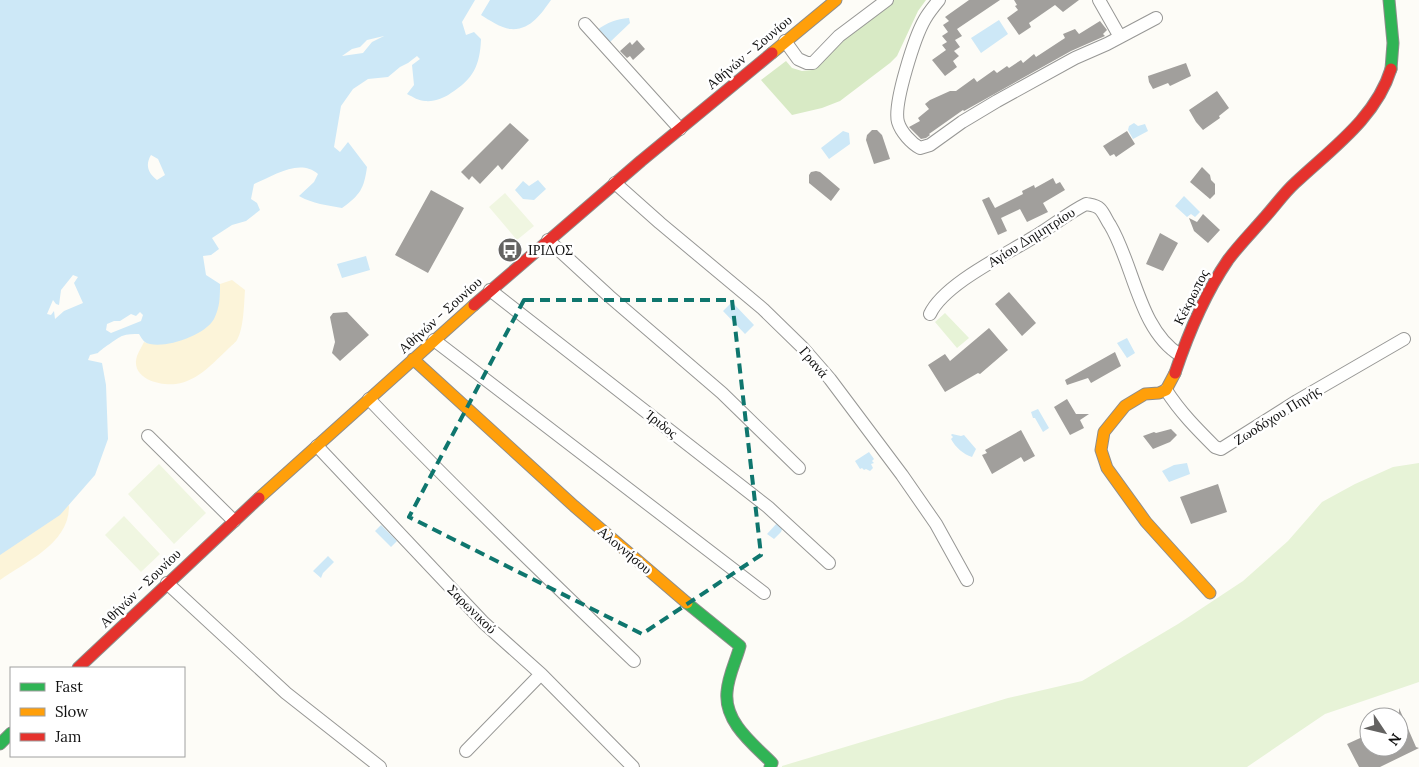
<svg xmlns="http://www.w3.org/2000/svg" width="1419" height="767" font-family="Lora,serif">
	<rect width="100%" height="100%" fill="#fdfcf7"/>
	<path fill="#e7f3d7" d="M945 313 969 338 957 348 935 322Z
		M1419 463V682L1325 714 1247 767H782V766L1008 698 1082 681 1178 624 1243 581 1288 541 1322 502 1355 484 1393 467Z"/>
	<path fill="#d8eac5" d="M894 0H926L918 11 897 56 890 63 840 101 822 108 792 115 761 80 786 61 792 68 802 71 812 70 822 63 847 36Z"/>
	<path fill="#fcf4d9" d="M232 280 245 290C244 303 244 328 237 340 236 342 232 345 229 348 214 362 198 381 176 384 159 386 130 378 137 356 139 351 142 346 144 342L150 344C193 334 220 337 220 284Z
		M69 505C70 543 27 561 0 580V554Z"/>
	<path fill="#f0f6e1" d="M505 193 534 226 517 240 489 207Z
		M159 464 206 513 174 544 128 494Z
		M124 516 160 554 141 572 105 535Z"/>
	<path fill="#cde8f7" fill-rule="evenodd" d="M0 0H475L462 22 466 35 474 32 481 39C480 66 473 79 451 93 444 98 434 102 425 101 419 101 413 97 407 94L414 85 412 65 420 59 417 56 408 63 400 67 388 77 368 79 353 89 341 106 334 147 340 152 348 142 367 167C364 189 360 195 342 208 327 205 313 204 299 196L314 182 318 174C299 158 274 176 254 184L251 199 257 203 260 210 246 221 232 225 212 238 219 249 211 255 203 256 206 275 220 284C220 297 220 307 214 319 205 335 168 348 150 344 144 343 142 339 139 334 134 334 127 334 122 336 119 337 99 351 98 353L90 355 88 360 102 363 106 385 108 439 95 475 60 515 0 555ZM384 36 372 42 363 53 342 56 352 49 360 47 367 40ZM151 155 158 159 165 175 157 180C148 173 145 165 151 155ZM73 275 78 277 74 283 83 303 64 311 55 319 54 311 51 315 47 314 53 300 56 304 59 305 61 290ZM140 312 143 315 141 321 111 333 106 330 107 324 114 321H120L131 314 136 316Z
		M490 0H551C541 14 530 31 510 29 501 28 489 20 481 15Z
		M629 18 630 23 609 43 597 30C608 22 616 19 629 18Z
		M999 20 1008 34 981 53 971 38Z
		M1134 123 1138 126 1145 124 1148 131 1133 139 1128 130 1129 126Z
		M843 131 849 133 850 144 829 159 821 148Z
		M538 180 546 189 534 200 523 199 515 190 523 181 529 186Z
		M1184 196 1200 212 1195 217 1191 214 1187 217 1175 206Z
		M366 256 370 270 342 278 337 264Z
		M732 302 754 325 745 334 723 311Z
		M1127 338 1135 353 1127 358 1117 343Z
		M1038 409 1049 428 1043 432 1035 418H1033L1031 412Z
		M952 434 961 436 964 435 976 449 972 457C963 454 956 448 951 439L953 437 951 435Z
		M869 452 874 459 872 461 874 463 871 464 873 468 870 471 866 469 864 470 862 468 860 469 855 461Z
		M1187 463 1190 474 1169 482 1162 471 1174 465Z
		M778 522 783 527 781 532 774 539 767 534Z
		M381 525 397 541 391 547 375 531Z
		M328 556 334 562 323 573 321 578 313 571Z"/>
	<path fill="#a19f9c" d="M969 0H1000L957 29 962 36 955 40 960 47 954 51 959 56 953 61 957 67 945 76 932 60 946 50 942 45 947 42 942 36 948 32 943 25 949 21 945 17Z
		M1014 0H1079L1063 12 1055 5 1029 23 1031 27 1019 35 1007 18 1018 10 1015 6 1017 5Z
		M1100 21 1107 30 1103 34 1105 36 1071 51 964 111 963 110 929 134 930 135 926 138 921 139 909 127 920 121 918 118 929 109 925 104 930 100 950 91H956L974 78 977 82 994 70 997 73 1007 66 1009 68 1021 60 1023 63 1034 54 1036 57 1065 38 1063 34 1075 29 1079 34Z
		M637 40 645 49 633 60 630 56 627 58 620 51 630 42 632 45Z
		M1186 63 1191 76 1170 86 1168 83 1153 89 1149 82 1148 76Z
		M1217 91 1229 108 1219 116 1220 118 1203 130 1196 122 1189 110Z
		M510 123 529 140 502 170 498 165 480 184 472 176 469 180 461 172Z
		M872 130H877L882 135 890 159 874 164 866 140 867 135Z
		M1127 131 1135 144 1116 157 1114 154 1110 156 1103 146Z
		M1202 167 1210 175 1211 180 1215 184V194L1210 199 1190 182Z
		M816 171 820 172 840 189 831 201 809 183V175L811 172Z
		M1053 178 1056 184 1060 182 1065 190 1043 203 1048 212 1027 222 1020 209 1001 218 1007 231 998 235 982 200 989 197 995 208 1023 194 1022 191 1034 185 1035 188Z
		M431 190 464 208 428 273 395 255Z
		M1203 214 1220 230 1208 243 1194 231 1189 218 1197 222Z
		M1160 233 1178 243 1163 271 1146 264Z
		M1009 292 1036 323 1022 336 995 304Z
		M347 312 369 335 340 361 332 353 335 342 330 317 333 313Z
		M989 328 1008 350 980 374 978 373 945 392 928 365 945 354 950 361Z
		M1115 352 1121 366 1091 383 1088 378 1067 385 1065 380Z
		M1067 399 1076 414H1089L1080 420 1084 428 1070 435 1054 407Z
		M1171 429 1177 435 1170 442 1153 449 1143 436 1154 432 1156 433Z
		M1021 430 1035 456 1024 462 1021 457 992 474 982 455 987 453 985 450Z
		M1218 484 1227 512 1191 524 1180 497Z
		M1399 708 1416 747 1419 748 1380 767H1359L1347 744 1369 734V747H1399Z"/>
	<g fill="none" stroke-linecap="round" stroke-linejoin="round">
		<defs>
			<path id="street" d="M939 0C934 6 929 12 925 19 915 36 893 104 898 122 901 132 911 143 920 148L930 145 962 122 997 101 1075 58 1107 44 1156 18
				M1099 0 1120 37
				M585 24 680 129
				M785 41 798 59 807 63H813L839 36 887 0
				M615 183 660 223 763 309 803 348 830 379 902 475 936 524 967 580
				M548 240 609 296 722 393 799 468
				M490 290 768 507 829 563
				M930 314C944 284 1005 255 1034 237 1051 227 1068 213 1086 204 1091 205 1096 205 1100 209 1104 213 1107 221 1110 225 1134 265 1139 330 1180 355
				M434 340 764 593
				M1166 390C1180 412 1197 429 1215 447L1221 449 1297 401 1404 339
				M369 399C455 489 544 575 634 661
				M148 436 234 521
				M317 446 484 623 541 674 633 767
				M167 583 286 693 380 767
				M466 751 541 674"/>
			<path id="fast" d="M1389 0 1393 43 1391 69
				M687 603 740 646C736 661 728 676 727 692 724 722 753 744 772 763L770 767
				M0 744 11 733"/>
			<path id="slow" d="M772 53 836 0
				M413 359 574 506 687 603
				M1175 373 1166 390 1159 393 1145 394 1125 406 1104 432 1101 450 1107 468 1146 522 1210 593
				M259 498 474 305"/>
			<path id="jam" d="M474 305 641 161 772 53
				M1175 373C1188 334 1204 295 1228 260 1239 245 1253 231 1265 217 1275 206 1284 193 1295 183 1331 149 1376 118 1391 69
				M78 668 259 498"/>
		</defs>
		<use href="#street" stroke="#979795" stroke-width="14"/>
		<use href="#fast" stroke="#8e8d8b" stroke-width="13"/>
		<use href="#slow" stroke="#8e8d8b" stroke-width="13"/>
		<use href="#jam" stroke="#8e8d8b" stroke-width="13"/>
		<use href="#street" stroke="#fffffe" stroke-width="12"/>
		<use href="#fast" stroke="#30b455" stroke-width="11"/>
		<use href="#slow" stroke="#ff9f0a" stroke-width="11"/>
		<use href="#jam" stroke="#e5322d" stroke-width="11"/>
	</g>
	<path fill="none" stroke="#0f766e" stroke-width="4" stroke-dasharray="10 6" stroke-linejoin="round" d="M524 300H732L761 555 642 634 409 517Z"/>
	<defs>
		<symbol id="bus-disc" viewBox="-11 -11 22 22"><circle r="9.5" fill="#646362" stroke="#fff"/><path d="M-5-6H5V4H4V6H2V4H-2V6H-4V4H-5ZM-3.5-4V0h7V-4ZM-3.5 1.2v1.5H-2V1.2ZM2 1.2v1.5H3.5V1.2Z" fill="#fff"/></symbol>
	</defs>
	<g fill-rule="evenodd">
		<use href="#bus-disc" x="496" y="236" width="28" height="28"/>
	</g>
	<g text-anchor="middle" stroke-width="5" stroke-linejoin="round" paint-order="stroke">
		<g font-size="14" fill="#111" stroke="#fff">
			<text transform="translate(749 52) rotate(-40)" y="5">Αθήνών - Σουνίου</text>
			<text transform="translate(1031 237) rotate(-32)" y="5">Αγίου Δημητρίου</text>
			<text transform="translate(1191 297) rotate(-63)" y="5">Κέκρωπος</text>
			<text transform="translate(440 315) rotate(-42)" y="5">Αθήνών - Σουνίου</text>
			<text transform="translate(814 362) rotate(49)" y="5">Γρανά</text>
			<text transform="translate(1277 415) rotate(-32)" y="5">Ζωοδόχου Πηγής</text>
			<text transform="translate(662 424) rotate(38)" y="5">Ίριδος</text>
			<text transform="translate(625 550) rotate(40)" y="5">Αλοννήσου</text>
			<text transform="translate(140 588) rotate(-44)" y="5">Αθήνών - Σουνίου</text>
			<text transform="translate(472 609) rotate(45)" y="5">Σαρωνικού</text>
		</g>
		<g font-size="14" fill="#111" stroke="#fff" text-anchor="start">
			<text x="528" y="255">ΙΡΙΔΟΣ</text>
		</g>
	</g>
	<rect x="10" y="667" width="175" height="90" fill="#ffffff" stroke="#a0a0a0"/>
	<rect x="20" y="683" width="25" height="8" fill="#30b455" stroke="#a0a0a0"/>
	<text x="55" y="692" font-size="15" fill="#111111">Fast</text>
	<rect x="20" y="708" width="25" height="8" fill="#ff9f0a" stroke="#a0a0a0"/>
	<text x="55" y="717" font-size="15" fill="#111111">Slow</text>
	<rect x="20" y="733" width="25" height="8" fill="#e5322d" stroke="#a0a0a0"/>
	<text x="55" y="742" font-size="15" fill="#111111">Jam</text>
	<g transform="translate(1384 732) rotate(125)"><circle r="24" fill="#ffffff" stroke="#a0a0a0"/>
	<path d="M0-4L9 19L0 12L-9 19Z" fill="#646362"/>
	<text y="-8" font-size="14" font-weight="bold" text-anchor="middle" fill="#111111">N</text>
	</g>
</svg>
